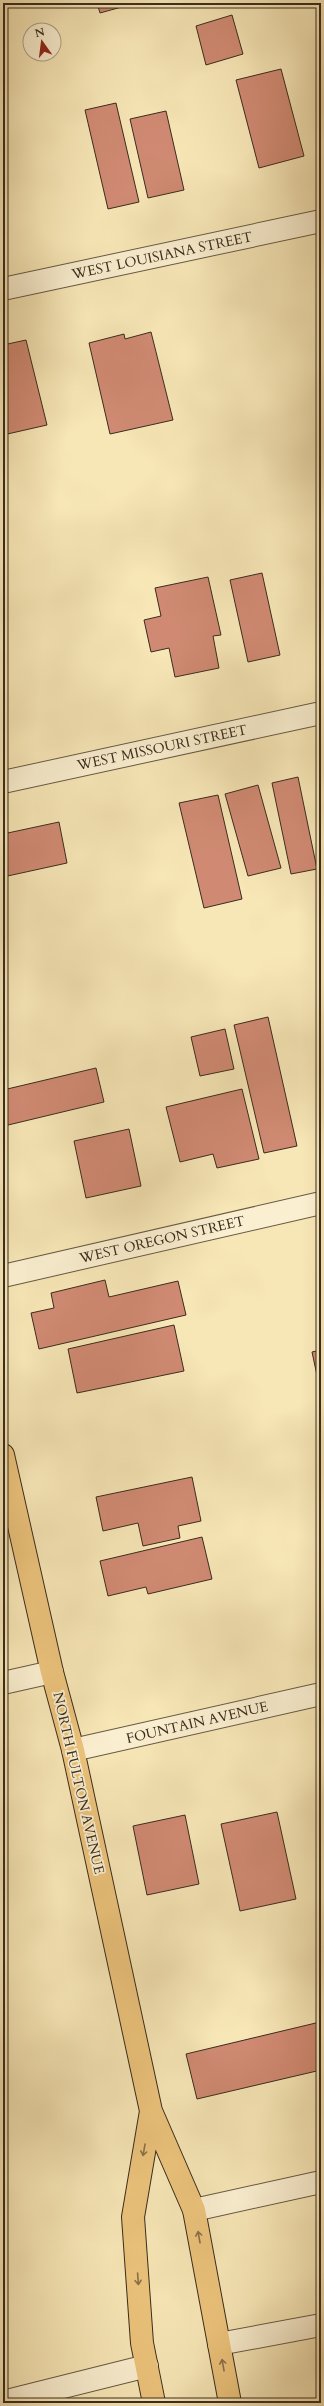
<svg xmlns="http://www.w3.org/2000/svg" width="324" height="2406" font-family="Cardo,serif">
	<rect width="100%" height="100%" fill="#f7e6b6"/>
	<filter id="stains"><feTurbulence type="fractalNoise" baseFrequency=".005" numOctaves="4"/><feColorMatrix values="0 0 0 0 .2 0 0 0 0 .09 0 0 0 0 .02 0 0 0 .5 -.17"/></filter>
	<radialGradient id="worn" r=".72"><stop offset=".6" stop-color="#630" stop-opacity="0"/><stop offset="1" stop-color="#630" stop-opacity=".3"/></radialGradient>
	<path fill="#d08a73" stroke="#392c1e" d="M97 3H136L100 13Z
		M232 15 243 54 206 65 196 26Z
		M281 69 304 156 259 168 236 80Z
		M116 103 139 202 108 209 85 110Z
		M166 111 184 190 148 198 130 119Z
		M151 332 173 420 110 434 89 343 124 334 125 339Z
		M26 340 47 425 3 435V345Z
		M262 573 280 655 248 662 230 580Z
		M208 577 221 635 213 636 219 668 175 677 169 648 151 652 144 620 161 616 155 588Z
		M298 777 317 869 291 874 272 783Z
		M258 785 281 868 248 876 225 794Z
		M218 795 242 899 204 908 179 803Z
		M59 822 67 863 3 877V834Z
		M268 1017 297 1146 264 1153 234 1025Z
		M225 1029 234 1069 200 1076 191 1037Z
		M96 1068 104 1102 4 1126 3 1090Z
		M242 1089 259 1159 217 1168 213 1154 180 1162 166 1107Z
		M129 1129 141 1186 86 1198 74 1141Z
		M105 1280 109 1297 178 1281 186 1315 39 1349 31 1313 54 1308 51 1293Z
		M174 1325 184 1371 77 1393 68 1349Z
		M321 1350V1394L312 1352Z
		M192 1477 201 1521 178 1526 180 1538 143 1546 138 1523 103 1531 96 1497Z
		M202 1537 212 1579 148 1594 146 1587 108 1596 100 1561Z
		M277 1812 296 1899 240 1911 221 1824Z
		M185 1815 199 1884 147 1895 133 1826Z
		M320 2022 321 2070 197 2099 186 2054Z"/>
	<g fill="none" stroke-linecap="round" stroke-linejoin="round">
		<defs>
			<path id="minor" d="M3 289 321 221
				M3 782 321 713
				M3 1276 321 1203
				M3 1683 52 1672
				M73 1750 321 1694
				M194 2210 321 2182
				M219 2344 321 2325
				M3 2402 147 2366"/>
			<path id="major" d="M3 1455 52 1672 73 1750 151 2111 194 2210 230 2403
				M151 2111 133 2217 142 2343 154 2403"/>
		</defs>
		<use href="#minor" stroke="#685a44" stroke-width="24"/>
		<use href="#major" stroke="#392c1e" stroke-width="24"/>
		<use href="#minor" stroke="#faefd0" stroke-width="22"/>
		<use href="#major" stroke="#ecc37b" stroke-width="22"/>
	</g>
	<defs><path id="oneway-shaft" d="M-6 0H5M1.5-3L5.5 0L1.5 3" fill="none" stroke-width="1.6" stroke-linecap="round" stroke-linejoin="round"/></defs>
	<g stroke="#8a7048">
		<use href="#oneway-shaft" transform="translate(144 2150) rotate(100)"/>
		<use href="#oneway-shaft" transform="translate(199 2237) rotate(-100)"/>
		<use href="#oneway-shaft" transform="translate(138 2279) rotate(86)"/>
		<use href="#oneway-shaft" transform="translate(223 2365) rotate(-100)"/>
	</g>
	<g text-anchor="middle" stroke-width="3.5" stroke-linejoin="round" paint-order="stroke">
		<g font-size="14" fill="#392c1e" stroke="#faefd0">
			<text transform="translate(162 255) rotate(-12)" y="5">WEST LOUISIANA STREET</text>
			<text transform="translate(162 747) rotate(-12)" y="5">WEST MISSOURI STREET</text>
			<text transform="translate(162 1239) rotate(-13)" y="5">WEST OREGON STREET</text>
			<text transform="translate(197 1722) rotate(-13)" y="5">FOUNTAIN AVENUE</text>
			<text transform="translate(79 1783) rotate(77)" y="5">NORTH FULTON AVENUE</text>
		</g>
	</g>
	<rect width="324" height="2406" fill="none" stroke="#f7e6b6" stroke-width="16"/>
	<rect x="4" y="4" width="316" height="2398" fill="none" stroke="#392c1e" stroke-width="2"/>
	<rect x="8" y="8" width="308" height="2390" fill="none" stroke="#392c1e"/>
	<g transform="translate(42 42) rotate(346)"><circle r="19" fill="#faefd0" stroke="#ada189"/>
	<path d="M0-3L7 15L0 10L-7 15Z" fill="#8f2418"/>
	<text y="-6" font-size="11" font-weight="bold" text-anchor="middle" fill="#392c1e">N</text>
	</g>
	<rect width="100%" height="100%" filter="url(#stains)"/>
	<rect width="100%" height="100%" fill="url(#worn)"/>
</svg>
